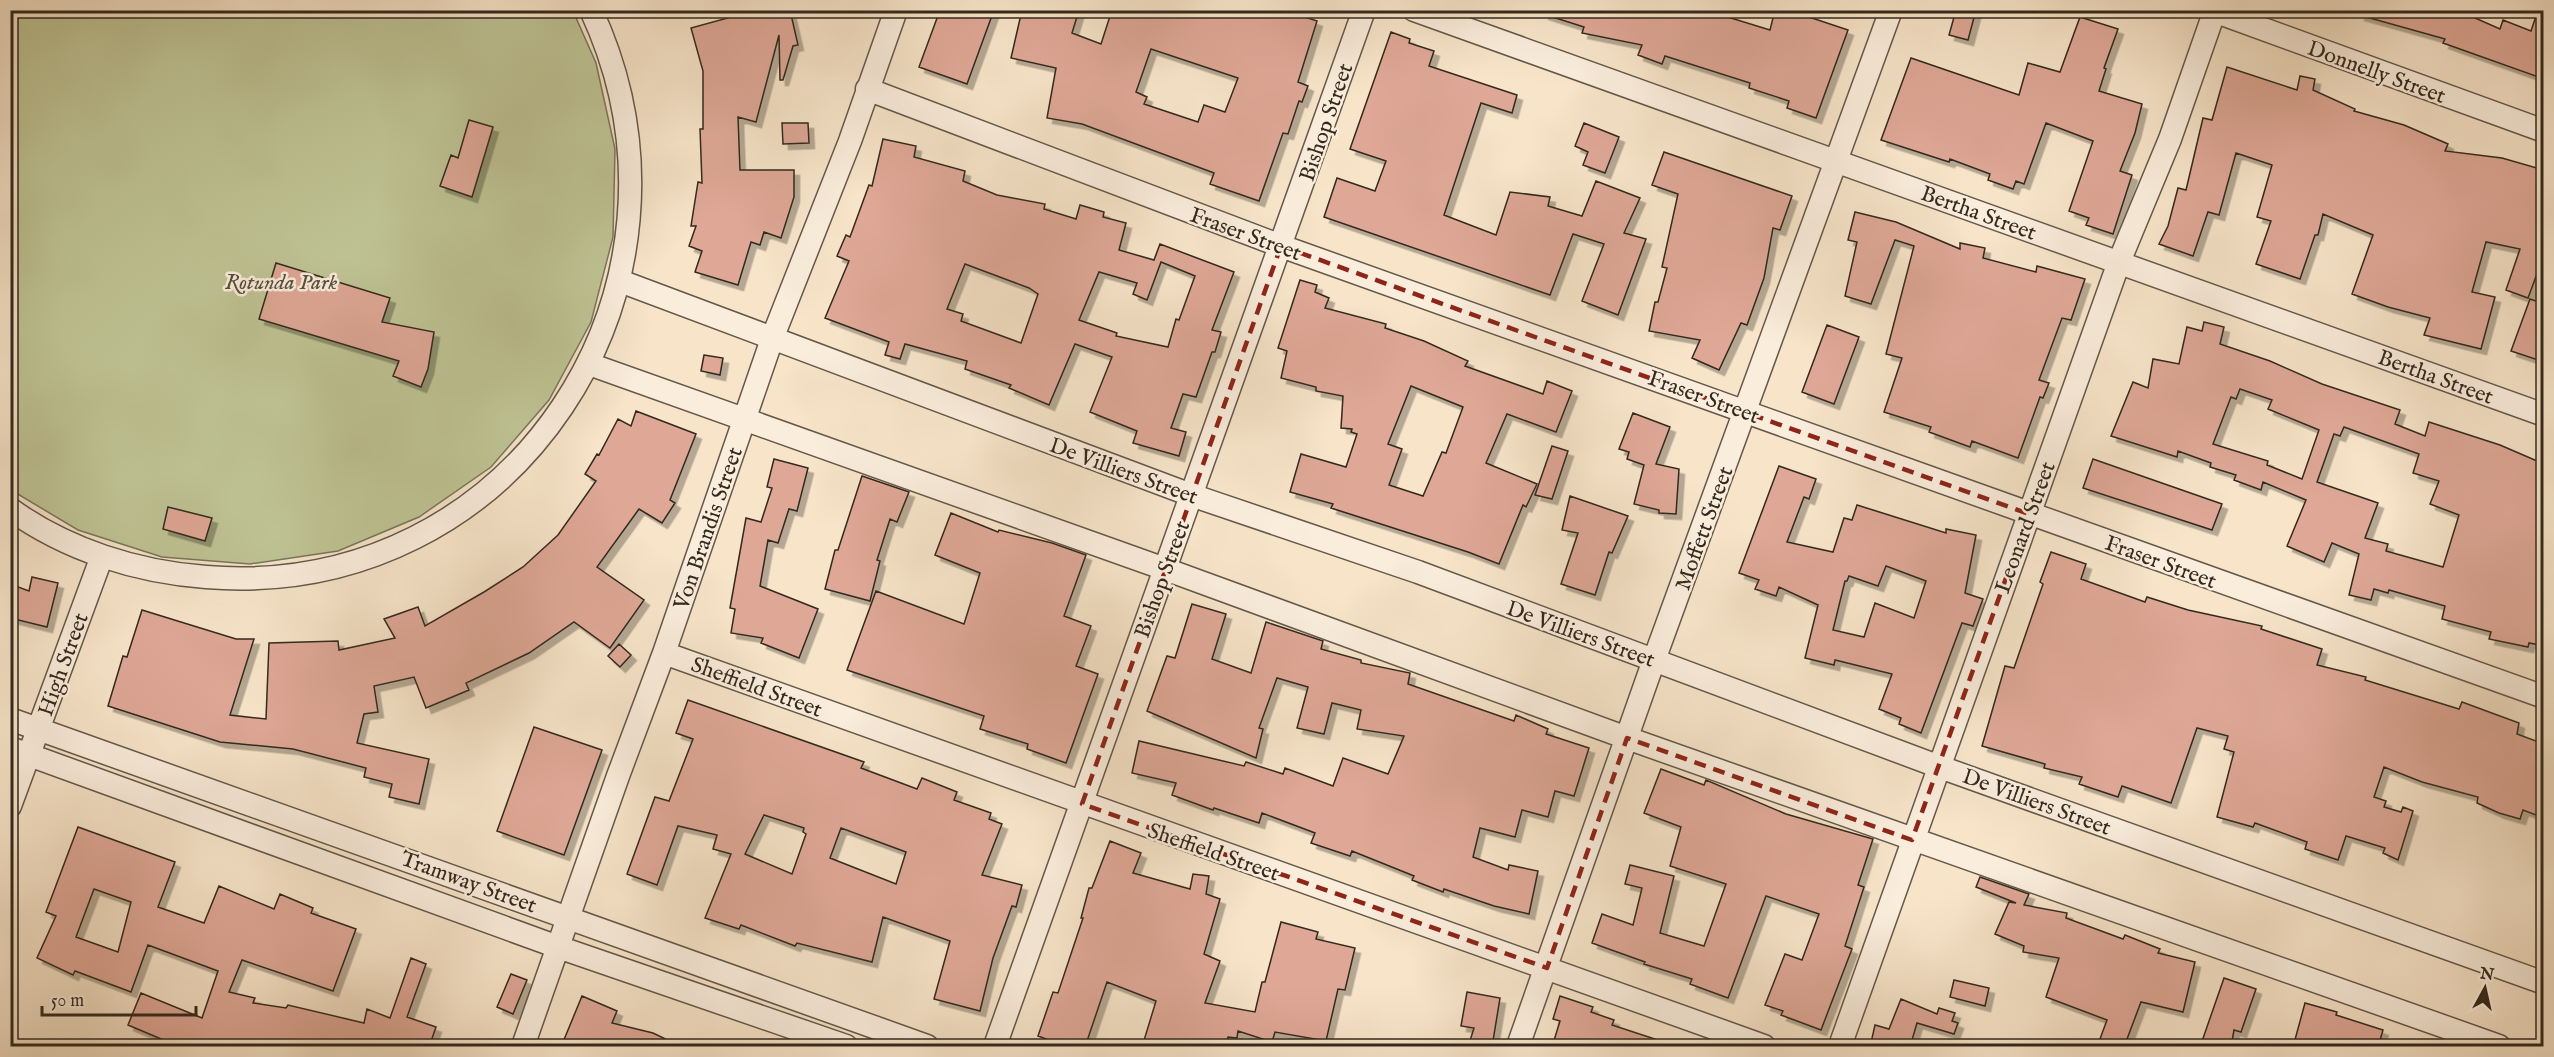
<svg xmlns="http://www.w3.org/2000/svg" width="2554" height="1057" font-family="'IM FELL English',serif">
	<defs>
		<filter id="shadow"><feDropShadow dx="5.5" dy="5.5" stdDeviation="0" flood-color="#0004"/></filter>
	</defs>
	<rect width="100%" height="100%" fill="#f7e4c9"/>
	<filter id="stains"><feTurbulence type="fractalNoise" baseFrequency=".00333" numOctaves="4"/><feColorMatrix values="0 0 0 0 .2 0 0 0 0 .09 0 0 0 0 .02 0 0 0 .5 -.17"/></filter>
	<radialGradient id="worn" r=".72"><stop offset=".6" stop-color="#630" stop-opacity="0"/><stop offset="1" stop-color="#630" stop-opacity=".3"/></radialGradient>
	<path fill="#bfc495" stroke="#79765a" stroke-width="1.5" d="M11 11H573L596 63 615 149 613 237 591 322 549 400 491 467 419 517 338 551 250 564 162 557 78 530 11 490Z"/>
	<path fill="#dea796" stroke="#33291e" stroke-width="1.5" fill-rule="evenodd" filter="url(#shadow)" d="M746 10H790L798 45 793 46 783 80H780L779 35 756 122 738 117 740 170H794V197L781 238 764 232 760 245 751 242 738 285 695 272 702 251 689 246 696 226H691L698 182 702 183 700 129H703V71L691 28 746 13Z
		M940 10H994L967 84 919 67Z
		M1022 10H1079L1072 33 1101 44 1112 10H1284L1317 21 1298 82 1308 86 1302 102 1299 101 1288 134 1283 133 1259 201 1210 184 1214 173 1082 124 1047 118 1056 68 1011 58ZM1151 49 1238 78 1225 112 1204 105 1198 122 1144 104 1147 97 1136 92Z
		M1543 10H1705L1770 30 1775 10H1788L1848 30 1816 118 1787 108 1789 101 1749 88 1750 83 1665 56 1662 64 1638 55 1642 45 1582 33 1584 27 1543 14Z
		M1956 10H1976L1968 40 1949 35Z
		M2360 10H2457L2500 29 2503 20 2531 31 2538 10H2544V79L2443 43 2445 39 2359 15Z
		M2080 17 2118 29 2104 68 2106 69 2099 91 2142 104 2135 133 2120 171 2132 175 2113 234 2086 225 2089 218 2069 211 2093 141 2046 123 2024 184 2016 181 2013 189 1988 180 1990 174 1950 159 1949 162 1881 140 1911 58 2019 95 2028 63 2060 72Z
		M1391 32 1410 39 1409 43 1434 51 1429 66 1517 95 1512 113 1481 103 1444 215 1496 235 1510 192 1550 197 1548 206 1582 216 1596 181 1640 198 1624 233 1646 239 1618 315 1582 301 1604 244 1573 234 1550 295 1324 217 1337 178 1375 191 1386 161 1350 149Z
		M2227 67 2297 90 2300 76 2315 79 2313 90 2355 109 2354 111 2404 125 2448 144 2445 151 2502 158 2544 170V255L2528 298 2506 290 2520 249 2486 242 2472 292 2495 297 2481 349 2424 335 2430 318 2388 307 2352 294 2373 235 2323 214 2318 235H2315L2300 279 2256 264 2271 221 2257 217 2272 165 2236 153 2219 215 2208 212 2193 256 2159 244 2168 226 2178 188 2186 190 2203 118 2212 120Z
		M469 120 493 127 472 197 440 186 451 155 458 158Z
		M782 123H808L809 143 783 144Z
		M1584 123 1619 137 1605 173 1583 165 1588 152 1575 146Z
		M883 139 916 146 914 157 965 171 963 181 997 195 1045 204 1044 209 1076 219 1080 205 1104 212 1103 217 1126 223 1119 250 1154 260 1160 244 1234 272 1212 330 1221 332 1215 352H1212L1196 397 1183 394 1171 428 1186 432 1179 456 1133 443 1137 431 1090 412 1112 357 1075 344 1049 405 1009 388 1011 385 965 369 967 361 905 344 900 359 885 355 889 342 825 318 849 261 837 256 846 235 850 237 869 185 872 186ZM1161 262 1195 276 1179 320 1176 319 1168 347 1116 336 1117 333 1079 320 1099 272 1137 283 1133 294 1147 300ZM965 264 1029 288 1038 294 1021 343 961 321 963 314 947 309Z
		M1664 152 1792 196 1780 230 1773 228 1764 278 1747 325 1741 323 1719 370 1692 358 1700 340 1649 331 1655 302H1658L1667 268 1662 267 1678 194 1652 185Z
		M1855 212 1896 222 1960 249V243L1985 248 1983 258 2036 272 2037 266 2085 279 2071 320 2062 318 2039 380 2049 383 2043 398 2040 397 2018 458 1972 441 1970 447 1929 432 1931 427 1884 412 1902 358 1886 354 1914 246 1895 240 1871 304 1845 296 1857 242 1848 240Z
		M276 263 390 298 382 322 434 332 428 369 421 387 393 376 399 361 259 319Z
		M1300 280 1317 285 1315 292 1329 298 1325 308 1386 324 1385 328 1424 341 1468 361 1465 366 1543 394 1547 381 1572 391 1556 432 1507 414 1486 463 1537 484 1526 507 1523 505 1499 564 1468 552 1331 508 1333 504 1290 492 1301 454 1346 467 1357 434 1351 432 1352 429 1341 428 1343 396 1316 391V387L1281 378 1287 351 1278 348ZM1411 386 1463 407 1446 453 1442 452 1423 496 1389 485 1402 449 1388 444Z
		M2530 299 2544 304V362L2511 351Z
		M2204 322 2224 327 2220 344 2270 361 2322 384 2400 410 2395 424 2425 436 2429 422 2500 445 2544 464V646L2529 643 2528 647 2489 639 2491 632 2442 619 2445 606 2389 590 2388 593 2374 589 2371 600 2349 595 2359 554 2332 543 2324 562 2287 546 2306 500 2263 482 2261 490 2234 480 2236 475 2210 467 2211 463 2178 451 2177 457 2111 436 2133 382 2148 388 2153 359 2179 364 2187 327 2202 331ZM2240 389 2272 400 2268 409 2319 430 2302 479 2267 465 2268 461 2213 444 2231 397 2236 399ZM2344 427 2419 454 2413 473 2439 481 2430 504 2459 515 2443 567 2386 551 2388 544 2365 538 2378 503 2317 482 2334 434 2340 436Z
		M1827 325 1859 337 1834 404 1802 392Z
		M704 355 723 358 720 375 701 371Z
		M636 411 696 434 670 500 675 503 662 523 639 509 597 567 644 600 610 648 574 622 529 653 466 683 469 690 426 708 414 677 374 686 378 712 364 714 357 743 429 759 419 804 389 797 392 784 364 777 366 768 293 749 220 742 108 706 123 656 127 657 142 610 236 639H254L230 715 266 719 269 643 338 641 339 650 395 638 384 619 418 607 425 626 484 592 523 567 558 535 596 481 585 474 597 454 599 455 618 419 631 426Z
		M1633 413 1670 427 1656 464 1679 469 1676 514 1659 513V510L1634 504 1644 465 1627 459 1629 452 1619 449Z
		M1552 446 1568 451 1552 499 1535 495Z
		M774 459 808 468 797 511 789 509 778 543 768 540 760 586 818 609 799 658 761 643 763 638 731 633 735 609 730 608 746 518 761 522 772 488 767 487Z
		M2093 459 2222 504 2212 530 2083 488Z
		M1779 466 1816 479 1809 499 1804 497 1787 542 1833 552 1844 518 1852 520 1857 505 1946 533V529L1976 535 1965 593 1983 599 1973 626 1962 623 1921 733 1899 724 1901 718 1879 709 1892 674 1835 660 1834 665 1805 658 1818 605 1779 587 1776 596 1755 589 1759 580 1739 573ZM1886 566 1926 581 1914 618 1875 603 1864 637 1833 630 1845 581H1847L1849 576 1878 586Z
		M862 476 909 492 897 522 890 519 877 560 880 561 870 601 825 589 835 550H838Z
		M1570 496 1628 516 1612 553 1609 552 1595 595 1561 584 1578 533 1562 530Z
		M168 507 212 518 205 541 163 529Z
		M951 513 998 532 999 530 1052 543 1086 555 1064 616 1091 626 1076 666 1098 674 1066 763 1027 749 1028 744 980 729 984 716 847 670 876 591 964 624 980 573 935 555Z
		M2051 552 2086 564 2081 579 2145 602 2147 597 2188 610 2262 626 2261 629 2322 649 2317 665 2366 677 2365 680 2459 709 2462 702 2519 723 2517 734 2544 744V818L2523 810 2520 819 2499 813 2477 803 2478 797 2422 782 2384 767 2374 797 2386 801 2384 807 2401 812 2403 807 2413 811 2398 860 2383 853 2385 848 2346 836 2338 860 2305 849 2307 842 2255 823 2253 827 2217 817 2234 752 2224 749 2228 736 2197 728 2171 803 2122 786 2118 797 2079 784 2082 777 2044 768 2045 764 1982 746 2005 666 2014 668 2043 584 2040 582Z
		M32 577 58 583 47 627 10 618V584L29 591Z
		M1192 604 1226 614 1212 659 1251 673 1266 622 1323 641 1321 649 1361 660V663L1410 673 1408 684 1514 721 1516 715 1548 729 1546 734 1589 748 1574 796 1555 791 1548 817 1522 810 1515 837 1480 828 1473 857 1508 870 1509 865 1538 871 1529 914 1494 906 1444 889 1443 892 1412 880 1414 876 1352 851 1350 856 1311 843 1315 833 1262 813 1259 823 1214 808 1213 810 1172 795 1176 783 1132 773 1139 741 1244 766 1246 762 1283 774 1285 768 1333 786 1343 758 1388 774 1404 736 1357 729 1361 710 1332 703 1324 734 1297 728 1308 687 1277 678 1259 728 1263 729 1256 758 1147 711 1167 656 1175 658Z
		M619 644 631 655 620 667 608 656Z
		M688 700 864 762 861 768 917 789 922 778 957 792 954 800 991 813 989 819 1002 824 982 875 1022 885 1016 907 1012 906 993 958 980 1011 934 999 950 941 883 917 872 962 797 943 795 946 741 925 739 929 705 918 731 854 713 849 717 835 678 826 657 885 627 874 655 797 669 801 693 739 676 733ZM764 815 804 828 803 832 806 834 792 874 745 854ZM841 828 906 852 896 884 830 858Z
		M534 727 602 750 564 855 497 831Z
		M1661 769 1704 785 1706 780 1786 814 1873 839 1858 885 1864 887 1845 946 1852 949 1821 1030 1781 1015 1783 1011 1765 1005 1785 954 1802 960 1819 914 1766 896 1728 998 1690 984 1692 979 1644 964 1645 962 1592 943 1602 914 1633 925 1642 888 1625 884 1630 865 1674 876 1660 933 1704 946 1726 884 1670 866 1681 827 1644 813Z
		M78 827 175 862 158 907 204 923 219 886 274 909 280 894 313 908 311 913 356 929 333 991 242 960 229 992 255 998 253 1003 286 1008 288 1005 364 1023 367 1009 390 1018 411 958 426 964 407 1017 436 1027 429 1047H180L128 1025 141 993 202 1018 218 971 148 945 131 992 75 971 73 975 37 958 56 916 46 912ZM94 889 131 902 118 952 76 937Z
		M1110 841 1141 853 1133 873 1190 889 1193 874 1209 876 1206 894 1220 899 1204 954 1220 961 1205 1003 1255 1012 1262 982H1265L1281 922 1318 932 1316 939 1355 948 1345 990 1338 989 1326 1041 1275 1032 1272 1042 1238 1031 1237 1038 1228 1037 1225 1047H1142L1156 1001 1107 982 1085 1047H1068L1038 1036 1053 992 1058 993 1083 918H1081L1089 888H1092Z
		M1980 877 2029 894 2024 905 2067 913 2066 918 2123 939 2125 935 2160 949 2158 953 2195 962 2183 1012 2141 1002 2124 1047H2097L2107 1020 2046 997 2059 958 2023 952 2024 946 1995 934 2009 902 2016 903 1976 887Z
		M511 974 527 980 513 1014 497 1007Z
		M2224 978 2256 989 2241 1032 2234 1030 2231 1047H2200Z
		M1954 980 1989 988 1985 1006 1950 997Z
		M1467 992 1500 998 1492 1047H1468L1474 1028 1461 1026Z
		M582 996 617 1011 612 1023 653 1033 682 1047H561Z
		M1560 996 1593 1007 1591 1012 1614 1020 1612 1025 1667 1043 1666 1047H1552L1560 1021 1553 1019Z
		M1901 999 1937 1014 1939 1008 1955 1013 1952 1021 1958 1023 1954 1034 1917 1023 1910 1047H1870L1875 1025 1889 1029Z
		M2305 1003 2337 1012 2336 1015 2383 1030 2378 1047H2293Z"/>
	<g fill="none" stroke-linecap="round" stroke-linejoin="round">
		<defs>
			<path id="street" d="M1414 10 2544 415
				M2211 10 2544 131
				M867 89 1281 246 2544 697
				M620 281 1191 495 1418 572 1940 767 2544 983
				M589 364 1165 569 1627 738 2499 1046
				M10 509C67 550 137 572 206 577 514 602 720 287 591 10
				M664 653 1764 1046
				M10 719 927 1046
				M10 748 558 947 846 1046
				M10 806 102 556
				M523 1046 618 776 664 653 772 339 850 141 896 10
				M995 1046 1364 10
				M1518 1046 1654 660 1891 10
				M1840 1046 2119 262 2170 139 2215 10"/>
		</defs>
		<use href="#street" stroke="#645849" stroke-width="25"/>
		<use href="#street" stroke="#faeddc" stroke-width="22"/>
	</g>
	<path fill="none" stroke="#8f2418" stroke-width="4.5" stroke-dasharray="12 8" stroke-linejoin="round" d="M1281 246 2029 514 1912 840 1627 738 1547 968 1082 804Z"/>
	<g text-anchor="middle" stroke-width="5" stroke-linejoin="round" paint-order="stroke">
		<g font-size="22" fill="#33291e" stroke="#faeddc">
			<text transform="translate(2377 71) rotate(20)" y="8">Donnelly Street</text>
			<text transform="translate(1325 122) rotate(-71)" y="8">Bishop Street</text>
			<text transform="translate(1979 212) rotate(20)" y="8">Bertha Street</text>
			<text transform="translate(1246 233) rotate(20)" y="8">Fraser Street</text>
			<text transform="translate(2436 376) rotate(20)" y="8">Bertha Street</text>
			<text transform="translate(1704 396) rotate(20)" y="8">Fraser Street</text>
			<text transform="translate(1124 470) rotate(20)" y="8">De Villiers Street</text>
			<text transform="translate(2024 527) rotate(-70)" y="8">Leonard Street</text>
			<text transform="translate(707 528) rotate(-71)" y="8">Von Brandis Street</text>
			<text transform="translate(1703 528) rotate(-70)" y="8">Moffett Street</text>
			<text transform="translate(2161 561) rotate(20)" y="8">Fraser Street</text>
			<text transform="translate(1161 579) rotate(-70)" y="8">Bishop Street</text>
			<text transform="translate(1581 633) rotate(20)" y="8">De Villiers Street</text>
			<text transform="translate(62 664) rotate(-70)" y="8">High Street</text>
			<text transform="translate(757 686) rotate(20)" y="8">Sheffield Street</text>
			<text transform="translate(2037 801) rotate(20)" y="8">De Villiers Street</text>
			<text transform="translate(1214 851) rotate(19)" y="8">Sheffield Street</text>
			<text transform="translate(469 881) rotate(20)" y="8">Tramway Street</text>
		</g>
		<g font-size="22" font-style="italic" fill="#56503c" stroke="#faeddc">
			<text x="281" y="289">Rotunda Park</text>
		</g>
	</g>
	<rect width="2554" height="1057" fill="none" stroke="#f7e4c9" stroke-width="36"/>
	<rect x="12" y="12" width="2530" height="1033" fill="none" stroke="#33291e" stroke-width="3"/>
	<rect x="18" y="18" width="2518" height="1021" fill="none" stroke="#33291e" stroke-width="1.5"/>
	<g transform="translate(2485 988) rotate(8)" stroke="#faeddc" stroke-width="4.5" paint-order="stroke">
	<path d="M0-4.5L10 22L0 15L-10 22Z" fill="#33291e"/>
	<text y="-9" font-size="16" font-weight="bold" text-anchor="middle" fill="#33291e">N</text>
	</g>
	<path d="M42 1006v9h154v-9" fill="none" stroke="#33291e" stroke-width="3"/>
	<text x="51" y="1006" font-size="18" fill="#33291e" stroke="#faeddc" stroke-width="4.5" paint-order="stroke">50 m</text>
	<rect width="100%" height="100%" filter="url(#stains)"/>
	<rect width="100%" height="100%" fill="url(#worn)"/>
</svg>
